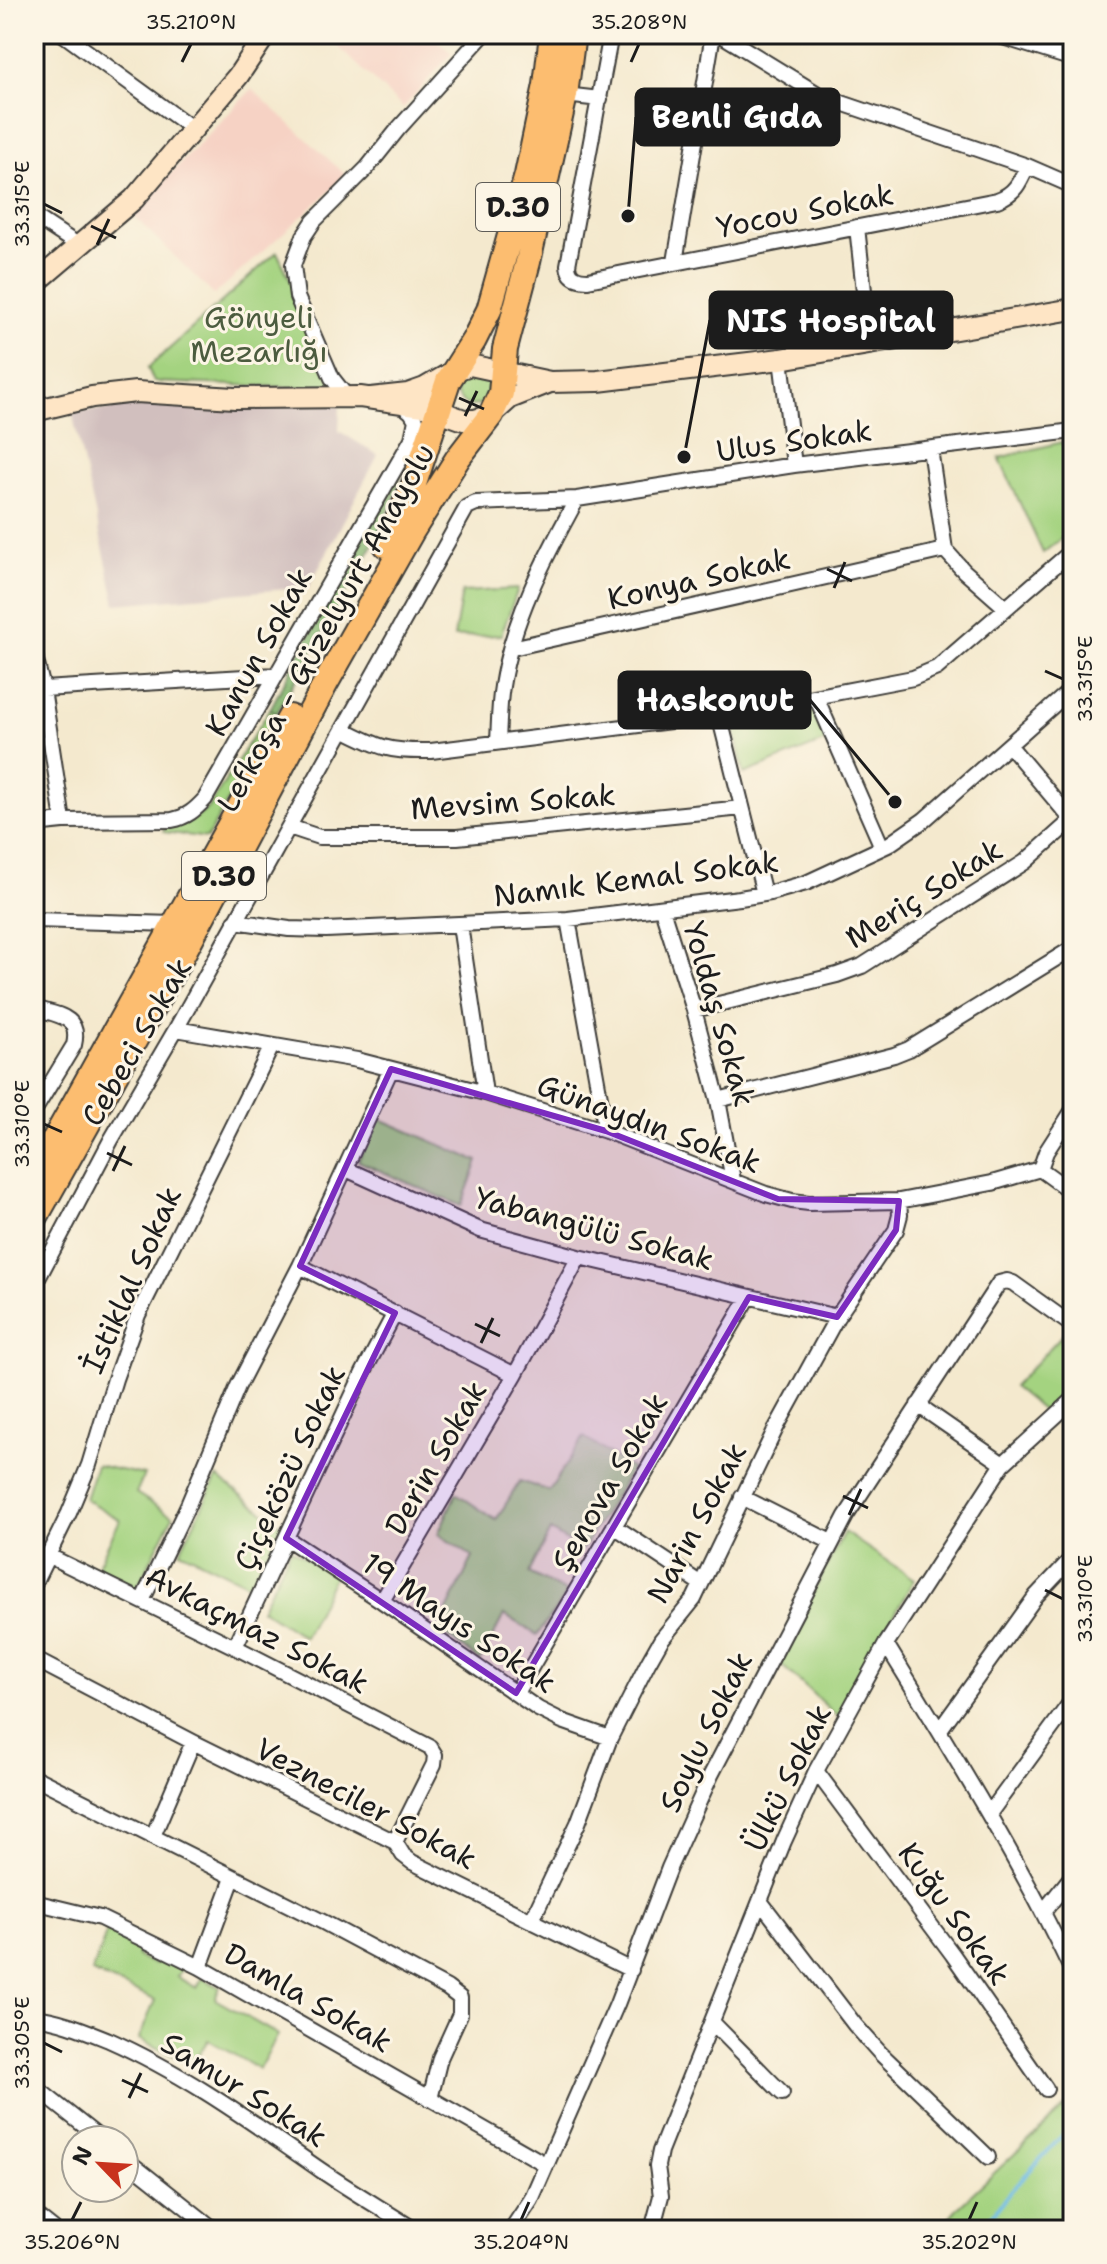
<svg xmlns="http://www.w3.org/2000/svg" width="1107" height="2264" font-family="'Shantell Sans',sans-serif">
	<rect width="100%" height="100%" fill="#fcf5e5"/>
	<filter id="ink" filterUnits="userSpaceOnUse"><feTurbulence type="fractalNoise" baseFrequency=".0125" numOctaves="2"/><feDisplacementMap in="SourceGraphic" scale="16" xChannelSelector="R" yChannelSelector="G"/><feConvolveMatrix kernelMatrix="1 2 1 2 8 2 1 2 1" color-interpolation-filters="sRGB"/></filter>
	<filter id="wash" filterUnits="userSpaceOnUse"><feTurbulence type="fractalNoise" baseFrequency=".006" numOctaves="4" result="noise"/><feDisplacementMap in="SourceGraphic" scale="32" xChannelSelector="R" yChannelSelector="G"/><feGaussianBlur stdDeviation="1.8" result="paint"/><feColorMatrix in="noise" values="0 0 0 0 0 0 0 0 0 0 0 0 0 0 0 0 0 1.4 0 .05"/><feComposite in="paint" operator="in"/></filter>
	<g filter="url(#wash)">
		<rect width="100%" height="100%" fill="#f4e9ce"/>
		<path fill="#f6d2c4" d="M325 34H428L452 53 403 108Z
			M252 89 347 176 214 295 132 214Z"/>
		<path fill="#d1bfbe" d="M131 400 340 405 339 431 378 455 309 587 116 604 72 412 112 409Z"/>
		<path fill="#a4d380" stroke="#60784e" stroke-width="2" d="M277 252 340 384V389L154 382 148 368Z
			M466 372 487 377 492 388 483 403C471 409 460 405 456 391Z
			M1062 442 1073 459V529L1043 553 999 458Z
			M518 589 501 635 454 637 462 592Z
			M811 705 826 741 744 774 732 721Z
			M270 709 277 713 207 838 163 832 166 824C186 824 195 821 209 807Z
			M378 1118 478 1161 461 1206 358 1161Z
			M1063 1334 1073 1343V1384L1043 1411 1013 1387Z
			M584 1437 632 1469 582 1550 550 1531 529 1573 568 1593 537 1635 504 1615 480 1661 438 1629 473 1557 438 1534 456 1493 496 1520 520 1481 549 1491Z
			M96 1465 144 1475 136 1493 173 1516 136 1590 95 1571 120 1520 85 1499Z
			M217 1477 285 1528 256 1588 180 1551Z
			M844 1532 914 1579 838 1717 778 1662Z
			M291 1549 335 1575 304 1637 261 1609Z
			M108 1928 143 1944 137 1956 155 1965 161 1956 183 1967 177 1977 197 1988 202 1978 220 1987 215 1999 278 2035 259 2069 208 2040 192 2065 139 2039 155 2000 92 1972Z
			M1073 2101V2230H939L958 2207 1069 2103Z"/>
		<path fill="#83b56e" stroke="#506845" stroke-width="2" d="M404 463 394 499 373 545 277 713 270 709 398 468Z"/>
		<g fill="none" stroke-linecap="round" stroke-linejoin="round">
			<path stroke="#6dbbe7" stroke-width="4" d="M981 2230 1009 2193 1073 2124"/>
		</g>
	</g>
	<g filter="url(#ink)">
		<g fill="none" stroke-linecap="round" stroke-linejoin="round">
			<defs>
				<path id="street" d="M63 34 193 129
					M611 34 568 265C569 277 577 280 588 280L997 200C1015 194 1020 182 1027 166
					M720 34 821 96 1027 166 1073 186
					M993 34 1073 59
					M565 95 600 99
					M34 216 78 245
					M857 227 870 346
					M675 262 713 34
					M781 359 794 465
					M347 397 332 378 297 297 293 265 304 236 314 221 367 168 399 128 484 34
					M930 449 945 550 964 571 1006 608
					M512 648 945 550
					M34 652 43 689 63 821
					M43 689 276 675
					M816 697 882 847
					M719 715 764 894
					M343 729C380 748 389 752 431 751L719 715 913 678 937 668 1073 550
					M498 742C499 723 499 704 502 686 512 620 545 557 577 499
					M1009 745 1072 820
					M34 824 63 821 172 820C187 817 195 810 205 799L412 439 416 420 411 412 401 404
					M289 827 319 837H457L742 808
					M662 909 694 1010 718 1100 733 1180
					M568 919 606 1131
					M34 920 174 924
					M235 921 289 929 326 930 568 919 740 898 770 893 806 883 888 845 924 820 1073 688
					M460 925 485 1093
					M34 1008C56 1015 81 1015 74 1045L34 1111
					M694 1010 837 975 862 966 1025 862 1073 819
					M176 1029 357 1060 485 1093 606 1131 766 1194 792 1201 809 1203 899 1201 992 1183 1040 1169
					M718 1100 894 1055 909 1049 1073 948
					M346 1169 480 1230 579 1257 837 1317
					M1040 1169 1046 1152 1073 1110
					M1040 1169 1073 1193
					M300 1266 515 1375
					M34 1286 111 1140 176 1029 467 507 476 503 577 499 794 465 1073 431
					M918 1405 1003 1464
					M742 1497 831 1542
					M614 1526 701 1584
					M286 1538 382 1601 538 1709 562 1721 610 1738
					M49 1556 235 1647 430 1747 435 1755 434 1764 395 1842
					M34 1584 69 1513 89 1465 115 1379 138 1315 272 1046
					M142 1601 188 1505 238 1386 300 1266 391 1069
					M382 1601 515 1375 579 1257
					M886 1644C952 1752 1019 1859 1073 1973
					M235 1647 363 1373 395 1313
					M34 1659 193 1742 395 1842 403 1855 412 1862 631 1970
					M516 1693 749 1297
					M939 1731 1036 1596 1073 1557
					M816 1771 953 1955 1046 2089
					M34 1777 325 1923 447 1988 460 1998V2014L440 2058 430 2099
					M989 1814 1073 1699
					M153 1836 193 1742
					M760 1901 855 2025 880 2053 988 2157
					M34 1902 100 1918 200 1967 545 2164
					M1044 1911 1073 1875
					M532 1920 578 1823 610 1738 648 1663 661 1640 694 1599 776 1428 837 1317 896 1230 900 1215 899 1201
					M200 1967 233 1878
					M34 2017C61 2020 84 2030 109 2040 186 2074 254 2124 322 2171 353 2192 384 2210 415 2230
					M712 2022 782 2093
					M34 2086 102 2140
					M124 2158 215 2230
					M34 2214 54 2230
					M511 2230 531 2200 617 2004 669 1868 711 1775 846 1516 999 1283 1007 1281 1013 1283 1073 1326
					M652 2230 661 2196 657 2166 660 2151 784 1841 816 1771 886 1644 1003 1464 1073 1400"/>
				<path id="secondary" d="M34 284 134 199 238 76 266 34
					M371 398 408 394 425 388 456 370 470 365 550 382 598 381 781 359 1073 309
					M34 411 92 397 136 392 235 398 360 397 438 408 450 415 464 420H475L491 415 510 398 550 382"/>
				<path id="highway" d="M386 545 413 487 448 381 474 340 489 310 527 175 546 85 552 34
					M34 1176 290 717
					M34 1220 180 959 327 681 412 531 458 458 491 415 501 393 505 349 528 262 565 95 573 34"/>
			</defs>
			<use href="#street" stroke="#3c3b37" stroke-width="18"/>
			<use href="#secondary" stroke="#3c3b37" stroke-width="24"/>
			<use href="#highway" stroke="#3c3b37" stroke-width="28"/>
			<use href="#street" stroke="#fff" stroke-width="14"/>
			<use href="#secondary" stroke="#fee5c5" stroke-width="20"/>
			<use href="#highway" stroke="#fcbd6f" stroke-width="24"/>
		</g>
	</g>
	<path fill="#7b2cbf" fill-opacity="0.2" stroke="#7b2cbf" stroke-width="6" stroke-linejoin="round" d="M391 1069 606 1131 778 1199 899 1201 896 1230 837 1317 749 1297 516 1693 286 1538 395 1313 300 1266Z"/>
	<path fill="none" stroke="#1c1c1c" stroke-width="3" d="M182 62 191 44M631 62 639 44M44 204 62 213M91 226 116 238M97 245 109 219M459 398 484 409M465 416 477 391M827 569 852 581M834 588 845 562M1045 671 1063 679M44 1124 62 1132M107 1153 132 1165M113 1171 125 1146M475 1324 500 1336M481 1343 493 1318M843 1496 868 1508M849 1515 861 1489M1045 1590 1063 1599M44 2043 62 2052M122 2080 148 2092M129 2098 141 2073M72 2220 81 2202M521 2220 529 2202M969 2220 977 2202"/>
	<g text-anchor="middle" stroke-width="6" stroke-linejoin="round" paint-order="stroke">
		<g fill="#fcf5e5" stroke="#5f5d58" stroke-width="2">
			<rect x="476" y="183" width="84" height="48" rx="6"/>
			<rect x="182" y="852" width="84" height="48" rx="6"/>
		</g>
		<g font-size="28" font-weight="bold" fill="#1c1c1c">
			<text x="518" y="217">D.30</text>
			<text x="224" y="886">D.30</text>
		</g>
		<g font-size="30" fill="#1c1c1c" stroke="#fcf5e5">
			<text transform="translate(805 211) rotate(-11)" y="10">Yocou Sokak</text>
			<text transform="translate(794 441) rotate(-8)" y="10">Ulus Sokak</text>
			<text transform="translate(699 579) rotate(-13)" y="10">Konya Sokak</text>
			<text transform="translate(326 628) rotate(-61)" y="10">Lefkoşa - Güzelyurt Anayolu</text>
			<text transform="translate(259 652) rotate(-61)" y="10">Kanun Sokak</text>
			<text transform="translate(513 802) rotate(-4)" y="10">Mevsim Sokak</text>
			<text transform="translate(636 879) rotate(-7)" y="10">Namık Kemal Sokak</text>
			<text transform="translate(924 894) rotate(-32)" y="10">Meriç Sokak</text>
			<text transform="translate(719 1014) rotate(74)" y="10">Yoldaş Sokak</text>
			<text transform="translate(137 1042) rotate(-60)" y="10">Cebeci Sokak</text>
			<text transform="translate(649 1124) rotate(20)" y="10">Günaydın Sokak</text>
			<text transform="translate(594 1229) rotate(15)" y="10">Yabangülü Sokak</text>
			<text transform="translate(132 1280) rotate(-66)" y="10">İstiklal Sokak</text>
			<text transform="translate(436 1458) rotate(-60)" y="10">Derin Sokak</text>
			<text transform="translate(290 1468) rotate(-65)" y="10">Çiçeközü Sokak</text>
			<text transform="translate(610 1482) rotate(-60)" y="10">Şenova Sokak</text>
			<text transform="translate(697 1523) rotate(-62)" y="10">Narin Sokak</text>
			<text transform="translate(459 1623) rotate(34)" y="10">19 Mayıs Sokak</text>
			<text transform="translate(257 1630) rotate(27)" y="10">Avkaçmaz Sokak</text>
			<text transform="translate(706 1732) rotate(-64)" y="10">Soylu Sokak</text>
			<text transform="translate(788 1778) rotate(-64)" y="10">Ülkü Sokak</text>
			<text transform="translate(366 1804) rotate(28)" y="10">Vezneciler Sokak</text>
			<text transform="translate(954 1914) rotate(54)" y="10">Kuğu Sokak</text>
			<text transform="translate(308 1998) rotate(30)" y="10">Damla Sokak</text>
			<text transform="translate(244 2090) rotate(32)" y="10">Samur Sokak</text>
		</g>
		<g font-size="30" fill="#4c5c3f" stroke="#fcf5e5">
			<text x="259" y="328">Gönyeli<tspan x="259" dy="34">Mezarlığı</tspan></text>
		</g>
	</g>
	<path fill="none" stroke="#1c1c1c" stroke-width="3" d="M628 216L636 117M684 457L710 320M895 802L810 700"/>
	<g fill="#1c1c1c" stroke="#fcf5e5" stroke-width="3">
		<circle cx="628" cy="216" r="8"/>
		<circle cx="684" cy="457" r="8"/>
		<circle cx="895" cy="802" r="8"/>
	</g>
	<g fill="#1c1c1c" stroke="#1c1c1c" stroke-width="3">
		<rect x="636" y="89" width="203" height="56" rx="8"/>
		<rect x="710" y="292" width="242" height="56" rx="8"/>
		<rect x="619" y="672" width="191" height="56" rx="8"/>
	</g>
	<g font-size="32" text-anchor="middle" font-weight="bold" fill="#fff">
		<text x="737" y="128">Benli Gıda</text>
		<text x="831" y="332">NIS Hospital</text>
		<text x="715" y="711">Haskonut</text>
	</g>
	<rect width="1107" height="2264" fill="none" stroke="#fcf5e5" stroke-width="88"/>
	<g transform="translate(100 2164) rotate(295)"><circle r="38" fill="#fcf5e5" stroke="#a29e95" stroke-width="2"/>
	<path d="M0-6L14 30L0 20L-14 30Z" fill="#c8321e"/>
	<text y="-12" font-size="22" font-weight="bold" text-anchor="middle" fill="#1c1c1c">N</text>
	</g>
	<rect x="44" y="44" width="1019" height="2176" fill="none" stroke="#1c1c1c" stroke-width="3"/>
	<g font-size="20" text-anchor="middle" fill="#1c1c1c">
		<text x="191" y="29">35.210°N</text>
		<text x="639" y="29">35.208°N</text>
		<text transform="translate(22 204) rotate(-90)" y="7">33.315°E</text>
		<text transform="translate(1085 679) rotate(-90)" y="7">33.315°E</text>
		<text transform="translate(22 1124) rotate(-90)" y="7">33.310°E</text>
		<text transform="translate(1085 1599) rotate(-90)" y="7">33.310°E</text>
		<text transform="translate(22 2043) rotate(-90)" y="7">33.305°E</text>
		<text x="72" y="2249">35.206°N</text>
		<text x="521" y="2249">35.204°N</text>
		<text x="969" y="2249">35.202°N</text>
	</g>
</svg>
